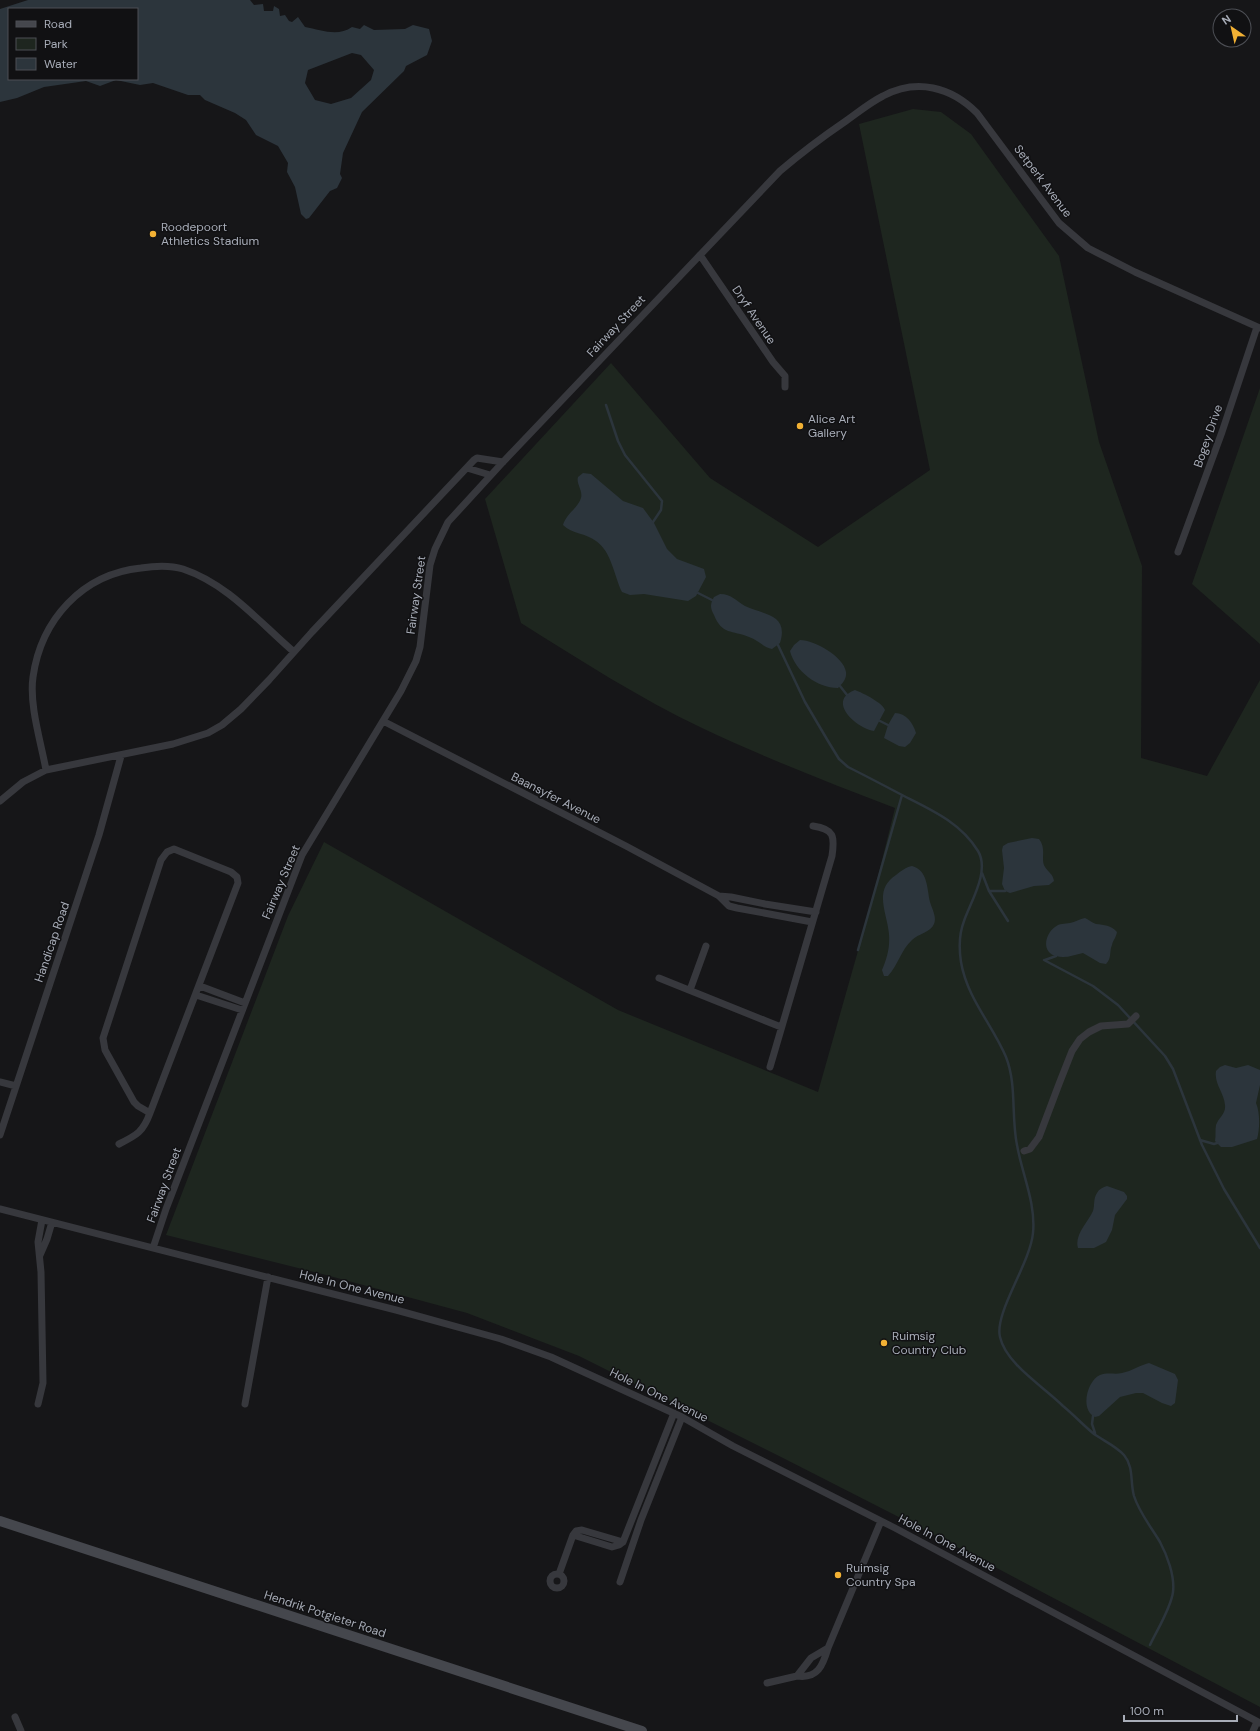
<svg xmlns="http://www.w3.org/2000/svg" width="1260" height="1731" font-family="'DM Sans',sans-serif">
	<rect width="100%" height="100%" fill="#161618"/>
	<path fill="#1e261f" d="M913 109 941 112 971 134 1059 256 1099 442 1142 566 1141 758 1207 776 1260 680V1707L936 1536 783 1458 579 1356 467 1313 326 1275 166 1235 288 916 324 842 618 1010 818 1092 869 912 895 808C830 783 765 758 702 728 639 698 580 660 521 623L485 499 611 363 710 478 818 547 930 470 859 124Z
		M1260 388V644L1192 584Z"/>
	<path fill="#2c353c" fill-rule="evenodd" d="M28 0H250L254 5 263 4 264 11H273L274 6 279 9 280 16 285 15 289 21 292 22 298 17 305 27C321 30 338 37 352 27L360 29 364 25 374 30 405 29 413 25 429 29 432 41 427 55 406 66 404 71 362 112 343 153 340 174 342 178 337 188 330 191 309 218 306 219 301 214 295 187 287 172 288 163 278 146 256 135 246 120 235 113 205 100 200 95H188L153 83 140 85 116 80 100 86 86 81 44 87 17 98 0 102V9ZM9 9H137V79H9ZM352 53 361 55 374 70 371 80 351 98 331 104 315 100 305 83 308 70Z
		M583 473 591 474 623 501 643 508 654 523 667 549 677 559 704 569 706 577 696 596 688 601 644 594 630 595 622 592C614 576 612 552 596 541 586 533 572 534 563 525 566 514 578 508 581 498 583 490 576 484 578 477Z
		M720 594C732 594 736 601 745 606 764 615 789 614 780 643L772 649C763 647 758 640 749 637 732 630 722 635 714 615 710 608 710 604 714 597Z
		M800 640C815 640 844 657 846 672 847 679 842 684 838 688 817 688 795 671 790 651L794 645Z
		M855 690C863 693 883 703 885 710L874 731C856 728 826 701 855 690Z
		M895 713C906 713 913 723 916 733L910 743 905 747 899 746 884 738 888 725Z
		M1032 838 1039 839C1047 849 1040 859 1045 867 1049 873 1053 874 1054 881L1049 885 1034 886 1010 893 1005 891 1002 884 1004 868 1002 850 1003 846 1008 843Z
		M912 866C928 870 927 889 930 902 932 909 937 917 934 924 931 932 918 934 912 940 901 950 898 965 888 976H884L882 970C887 958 890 948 889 934 887 912 873 890 896 875 901 871 906 867 912 866Z
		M1085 918C1088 919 1092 923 1096 924 1104 925 1111 925 1117 932 1116 938 1113 940 1112 945 1109 952 1112 958 1106 964L1100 963 1083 953C1074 955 1065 959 1056 956 1041 952 1045 934 1055 927 1060 923 1064 924 1070 923 1075 922 1080 919 1085 918Z
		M1225 1065 1236 1068 1248 1065 1260 1070V1085L1256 1103C1260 1112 1260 1129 1257 1139L1232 1147H1221L1215 1141C1216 1136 1215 1130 1216 1125 1219 1117 1226 1114 1225 1105 1224 1092 1214 1084 1216 1071L1220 1067Z
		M1107 1186 1124 1192 1127 1196V1199L1115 1215 1112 1230 1106 1242 1094 1248H1078C1074 1235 1088 1222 1093 1211 1095 1205 1093 1199 1097 1193 1099 1189 1103 1187 1107 1186Z
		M1149 1363 1175 1374 1178 1380 1175 1403 1171 1406 1162 1403 1143 1393H1136L1120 1397 1099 1416 1095 1417C1079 1409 1088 1380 1100 1375 1108 1372 1115 1375 1122 1373 1132 1371 1140 1365 1149 1363Z"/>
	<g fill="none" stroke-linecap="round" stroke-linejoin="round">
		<path stroke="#2c353c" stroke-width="2.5" d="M606 405 618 441 625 455 662 501 661 510 653 522
			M698 593 712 600
			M778 645 805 702 828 741 839 759 848 767C866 776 885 786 904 796 932 810 961 823 978 851 990 871 971 901 964 921 959 934 959 949 961 962 967 998 992 1024 1006 1057 1017 1085 1011 1116 1017 1145 1022 1174 1036 1203 1033 1233 1030 1264 994 1313 1000 1337 1006 1364 1044 1387 1063 1406 1074 1415 1083 1425 1094 1434 1104 1441 1116 1446 1124 1455 1134 1467 1130 1482 1134 1496 1139 1512 1151 1527 1160 1542 1167 1555 1175 1576 1173 1592 1171 1608 1157 1630 1150 1645
			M840 686 847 695
			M880 721 888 725
			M982 873 989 891 1008 921
			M989 891H1005
			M858 950 902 795
			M1044 960 1093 986 1118 1005 1165 1056 1173 1069 1202 1145 1224 1189 1260 1248
			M1045 960 1056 956
			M1200 1140 1214 1144 1217 1143
			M1093 1416 1092 1424 1095 1433"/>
		<path stroke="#37383d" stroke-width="7" d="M700 255 773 362 785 376V387
			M467 468 490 475
			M1178 552 1222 432 1257 327
			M383 721 626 846 719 896 729 906 737 908 812 922
			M46 770C41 742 29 705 33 677 41 620 82 574 141 568 154 566 170 565 183 569 228 584 259 622 294 652
			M0 801 23 782 46 770 173 744 208 733 222 725 241 709 269 680 312 632 474 460 477 458 503 462
			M174 849 231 872 237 877 238 883 150 1113 138 1106 134 1102 105 1050 103 1038 161 860 167 852Z
			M719 896 731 897 765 904 816 912
			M659 978 781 1027
			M200 986 245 1003
			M690 990 706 946
			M196 995 242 1010
			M770 1067 832 856C835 836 834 829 813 826
			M0 1082 16 1086
			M0 1135 99 835 121 756
			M119 1144C137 1135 143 1132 150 1113
			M1024 1151 1030 1149 1039 1137 1059 1084 1072 1051 1080 1039 1089 1032 1101 1026 1128 1024 1136 1016
			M0 1209 396 1310 501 1339 551 1357 682 1417 733 1446 895 1528 1260 1723
			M153 1248 166 1209 302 855 401 691 416 661 420 647 430 565 435 549 448 522 503 462 780 171C800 154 821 138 843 123 856 114 869 103 883 96 917 78 951 87 977 113L1059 223 1088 248 1135 272 1260 328
			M40 1255 47 1239 52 1222
			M38 1404 43 1383 41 1272 38 1242 42 1220
			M245 1404 268 1277
			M573 1535 612 1547 619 1545 623 1542 674 1413
			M550 1581a7 7 0 1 1 14 0a7 7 0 1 1-14 0Z
			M559 1574 573 1535 576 1531 582 1530 623 1542
			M620 1582 641 1520 682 1417
			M797 1676C818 1679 823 1665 828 1648
			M767 1683 797 1676 811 1658 828 1648 881 1521
			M15 1717 21 1731
			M1253 1731 1257 1722"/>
		<path stroke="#45474d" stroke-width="10" d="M0 1521 642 1731"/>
	</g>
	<g fill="#f2b134" stroke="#111113" stroke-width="1.5">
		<circle cx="153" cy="234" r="4"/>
		<circle cx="800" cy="426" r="4"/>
		<circle cx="884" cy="1343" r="4"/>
		<circle cx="838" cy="1575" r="4"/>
	</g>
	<g text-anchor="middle" stroke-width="3" stroke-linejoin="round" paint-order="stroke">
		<g font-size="12" fill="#a8adb8" stroke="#111113">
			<text transform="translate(1043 181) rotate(53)" y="4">Setperk Avenue</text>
			<text transform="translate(754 315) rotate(56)" y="4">Dryf Avenue</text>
			<text transform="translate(616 326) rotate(-47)" y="4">Fairway Street</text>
			<text transform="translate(1208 436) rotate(-71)" y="4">Bogey Drive</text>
			<text transform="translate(416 595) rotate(-82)" y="4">Fairway Street</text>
			<text transform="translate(556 798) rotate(27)" y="4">Baansyfer Avenue</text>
			<text transform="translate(281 882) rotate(-67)" y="4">Fairway Street</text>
			<text transform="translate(52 942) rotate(-71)" y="4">Handicap Road</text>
			<text transform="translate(164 1185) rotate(-70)" y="4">Fairway Street</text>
			<text transform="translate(352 1287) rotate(14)" y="4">Hole In One Avenue</text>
			<text transform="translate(659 1395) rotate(26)" y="4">Hole In One Avenue</text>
			<text transform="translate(947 1543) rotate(28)" y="4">Hole In One Avenue</text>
			<text transform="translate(325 1614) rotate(18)" y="4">Hendrik Potgieter Road</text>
		</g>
		<g font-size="12" fill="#a8adb8" stroke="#111113" text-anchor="start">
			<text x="161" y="231">Roodepoort<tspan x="161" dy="14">Athletics Stadium</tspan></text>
			<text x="808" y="423">Alice Art<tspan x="808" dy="14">Gallery</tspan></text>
			<text x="892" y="1340">Ruimsig<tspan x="892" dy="14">Country Club</tspan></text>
			<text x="846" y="1572">Ruimsig<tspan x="846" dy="14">Country Spa</tspan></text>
		</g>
	</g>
	<rect x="8" y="8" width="130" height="72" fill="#111113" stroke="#4d4f55"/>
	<rect x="16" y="21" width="20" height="6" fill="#45474d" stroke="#4d4f55"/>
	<text x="44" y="28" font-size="12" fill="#a8adb8">Road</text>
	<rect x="16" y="38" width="20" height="12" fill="#1e261f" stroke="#4d4f55"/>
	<text x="44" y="48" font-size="12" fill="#a8adb8">Park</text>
	<rect x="16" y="58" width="20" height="12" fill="#2c353c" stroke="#4d4f55"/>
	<text x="44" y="68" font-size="12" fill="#a8adb8">Water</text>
	<g transform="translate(1232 28) rotate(326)"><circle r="19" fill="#111113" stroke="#4d4f55"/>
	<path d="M0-3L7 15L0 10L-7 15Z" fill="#f2b134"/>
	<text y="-6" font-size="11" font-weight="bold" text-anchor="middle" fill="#a8adb8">N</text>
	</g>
	<path d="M1124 1715v6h113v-6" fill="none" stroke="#a8adb8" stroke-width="2"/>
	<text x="1130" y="1715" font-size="12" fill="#a8adb8" stroke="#111113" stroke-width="3" paint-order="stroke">100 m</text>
</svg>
